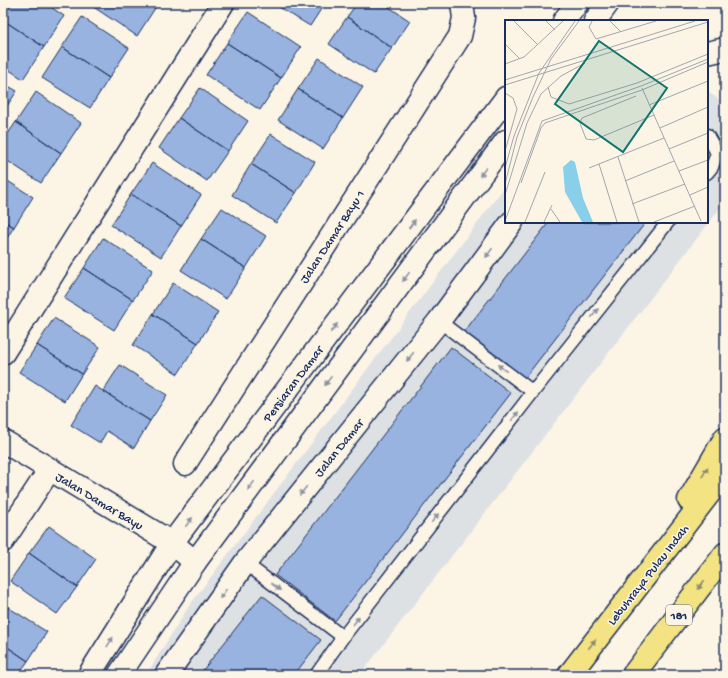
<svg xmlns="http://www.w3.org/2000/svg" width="728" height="678" font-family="'Gochi Hand',sans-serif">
	<rect width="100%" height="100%" fill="#fcf5e5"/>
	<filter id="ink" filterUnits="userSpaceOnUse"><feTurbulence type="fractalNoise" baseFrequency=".025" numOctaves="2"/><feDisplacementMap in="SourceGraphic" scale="8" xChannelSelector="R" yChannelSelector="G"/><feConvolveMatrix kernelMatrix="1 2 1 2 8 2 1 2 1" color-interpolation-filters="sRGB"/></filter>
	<g filter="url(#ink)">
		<path fill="#dee1e3" d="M707 91 725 104V202L360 675H146L189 606 506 185V222H707Z"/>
		<path fill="#98b3df" stroke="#1b2f5e" d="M3 3H45L64 16 44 47 3 20Z
			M94 3H154L157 5 137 36 92 6Z
			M272 3H325L310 26Z
			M357 3H383L410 21 392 48 347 17Z
			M248 12 301 47 281 78 227 43Z
			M82 17 129 48 109 78 62 47Z
			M347 17 392 48 374 74 329 44Z
			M3 20 44 47 23 79 3 66Z
			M227 43 281 78 260 110 206 75Z
			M62 47 109 78 90 108 42 78Z
			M319 58 363 87 343 118 298 89Z
			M3 83 17 91 3 112Z
			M200 88 248 121 228 151 179 118Z
			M298 89 343 118 323 149 278 120Z
			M36 92 81 123 61 153 16 122Z
			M179 118 228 151 207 181 159 148Z
			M16 122 61 153 41 183 3 158V141Z
			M271 134 315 162 296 193 251 164Z
			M152 163 201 195 181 226 131 194Z
			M251 164 296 193 276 223 232 195Z
			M3 178 33 197 14 227 3 221Z
			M131 194 181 226 161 257 111 225Z
			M222 208 266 236 246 268 201 239Z
			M3 221 14 227 3 244Z
			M549 222H646L524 379 464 332Z
			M103 238 153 270 133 300 84 268Z
			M201 239 246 268 226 299 181 270Z
			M84 268 133 300 114 330 64 298Z
			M173 283 218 312 198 343 153 314Z
			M153 314 198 343 178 374 133 345Z
			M54 318 100 347 82 374 37 345Z
			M37 345 82 374 65 401 19 372Z
			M451 347 511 393 335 621 275 575Z
			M120 365 167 395 150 421 103 391Z
			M95 386 150 421 134 448 107 431 100 443 71 425Z
			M49 526 96 559 77 587 29 553Z
			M29 553 77 587 57 614 10 581Z
			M262 595 321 640 294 675H199Z
			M3 604 47 632 28 661 3 644Z
			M3 644 28 661 18 675H3Z"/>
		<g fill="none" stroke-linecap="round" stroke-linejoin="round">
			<defs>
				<path id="service" d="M707 135 717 153 712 167 707 173
					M439 321 533 392
					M245 563 343 637
					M316 675 343 637 533 392 668 222"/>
				<path id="minor" d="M707 53 725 49
					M3 353 223 3
					M3 441 172 543 195 562
					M185 464 460 36 464 18 462 3
					M3 541 50 469
					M166 675 245 563 439 321 512 222"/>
				<path id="tertiary" d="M564 21 577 3
					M595 21 608 3
					M89 675 172 543 506 98
					M119 675 195 562 506 141"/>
				<path id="primary" d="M689 500 725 438
					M569 675 725 473
					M633 675 725 554"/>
			</defs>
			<use href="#service" stroke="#1b2f5e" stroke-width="15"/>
			<use href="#minor" stroke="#1b2f5e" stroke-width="25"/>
			<use href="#tertiary" stroke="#1b2f5e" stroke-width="25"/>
			<use href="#primary" stroke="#1b2f5e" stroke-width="25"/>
			<use href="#service" stroke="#fcf5e5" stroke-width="12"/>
			<use href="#minor" stroke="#fcf5e5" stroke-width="22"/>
			<use href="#tertiary" stroke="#fcf5e5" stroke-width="22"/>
			<use href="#primary" stroke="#f4e382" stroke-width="22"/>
		</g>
		<defs><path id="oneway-solid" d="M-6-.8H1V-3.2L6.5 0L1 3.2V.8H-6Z"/></defs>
		<g fill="#8c92a2">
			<use href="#oneway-solid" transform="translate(483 172) rotate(126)"/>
			<use href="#oneway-solid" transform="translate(412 224) rotate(-53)"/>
			<use href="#oneway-solid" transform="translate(489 253) rotate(126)"/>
			<use href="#oneway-solid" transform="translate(406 277) rotate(126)"/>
			<use href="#oneway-solid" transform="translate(595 313) rotate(-52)"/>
			<use href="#oneway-solid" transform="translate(334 328) rotate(-53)"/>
			<use href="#oneway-solid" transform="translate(410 357) rotate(129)"/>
			<use href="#oneway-solid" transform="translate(502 368) rotate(-143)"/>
			<use href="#oneway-solid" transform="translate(328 381) rotate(126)"/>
			<use href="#oneway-solid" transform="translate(515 416) rotate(-52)"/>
			<use href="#oneway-solid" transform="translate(251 486) rotate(126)"/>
			<use href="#oneway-solid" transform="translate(303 491) rotate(129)"/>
			<use href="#oneway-solid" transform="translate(435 518) rotate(-52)"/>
			<use href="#oneway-solid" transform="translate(189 522) rotate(-53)"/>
			<use href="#oneway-solid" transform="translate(276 587) rotate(37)"/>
			<use href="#oneway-solid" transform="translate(223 594) rotate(125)"/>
			<use href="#oneway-solid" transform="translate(356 621) rotate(-52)"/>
			<use href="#oneway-solid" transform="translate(110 642) rotate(-58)"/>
		</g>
		<g fill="#888970">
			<use href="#oneway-solid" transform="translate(705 472) rotate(-60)"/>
			<use href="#oneway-solid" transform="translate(701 585) rotate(127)"/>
			<use href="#oneway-solid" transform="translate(592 644) rotate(-53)"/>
		</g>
	</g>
	<g text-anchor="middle" stroke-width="3" stroke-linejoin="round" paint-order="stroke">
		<rect fill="#fcf5e5" stroke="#5e6a86" stroke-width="1" x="666" y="605" width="26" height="20" rx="3"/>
		<g font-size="12" font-weight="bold" fill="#1b2f5e">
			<text x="679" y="619">181</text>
		</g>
		<g font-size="13" fill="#1b2f5e" stroke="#fcf5e5">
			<text transform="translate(331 236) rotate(-57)" y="5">Jalan Damar Bayu 1</text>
			<text transform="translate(292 383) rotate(-53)" y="5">Persiaran Damar</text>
			<text transform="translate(338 447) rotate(-51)" y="5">Jalan Damar</text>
			<text transform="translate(100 500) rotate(31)" y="5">Jalan Damar Bayu</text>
			<text transform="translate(647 574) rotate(-52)" y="5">Lebuhraya Pulau Indah</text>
		</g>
	</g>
	<g transform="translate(505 20)">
		<rect width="203" height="203" fill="#fcf5e5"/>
		<path d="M66 140 70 142 78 178 88 202H77L60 172 58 147Z" fill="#88d0e9"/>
		<path fill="none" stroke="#a2a6af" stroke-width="1" d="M9 1 33 25M41 1 50 10M87 1 84 7 91 19 151 1M105 1 116 12M0 24 15 39M0 44 19 37 58 1M0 60 190 1M0 65 203 2M43 67 46 77 64 84 132 63 203 34M137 68 196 201M0 73 8 78 12 89 0 131M131 76 77 98 75 103 81 119 89 120 149 95M144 85 203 61M155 108 203 87M164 129 203 113M113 137 134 202M94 144 112 202M0 148 9 116 34 53 70 1M84 148 159 118M174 151 203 140M120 161 169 141M16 163 36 108 40 103 137 70 203 42M0 164 12 117 28 77 46 39 74 1M0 175 22 103 36 74 56 56 80 43M185 175 203 167M127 184 180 164M46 189 55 202M0 201 37 101 136 66 203 39M20 202 40 152M39 202 47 185M149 202 190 186"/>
		<path fill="#0f766e" fill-opacity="0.15" stroke="#0f766e" stroke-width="2" d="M94 21 162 68 118 132 50 84Z"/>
		<rect width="203" height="203" fill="none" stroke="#1b2f5e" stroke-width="2"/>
	</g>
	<rect width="728" height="678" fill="none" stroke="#fcf5e5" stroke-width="16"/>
	<rect x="8" y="8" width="712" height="662" fill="none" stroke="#1b2f5e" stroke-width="1.5" filter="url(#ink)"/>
</svg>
